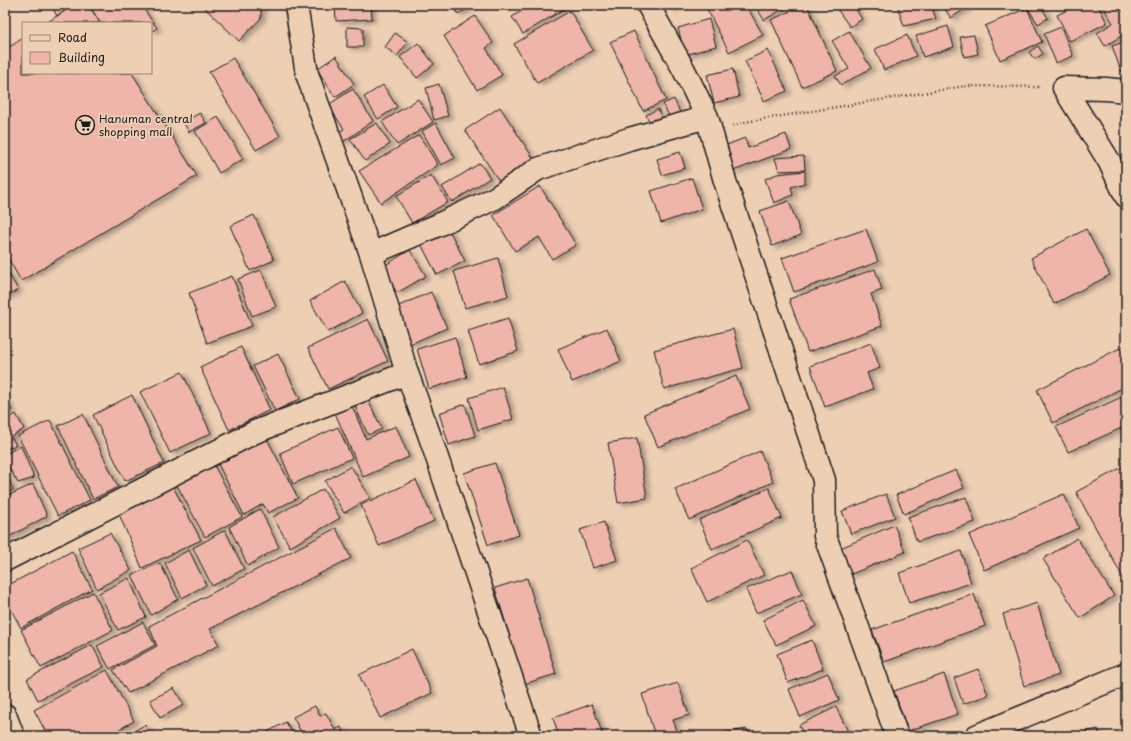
<svg xmlns="http://www.w3.org/2000/svg" width="1131" height="741" font-family="'Playpen Sans',sans-serif">
	<defs>
		<filter id="shadow"><feDropShadow dx="4.5" dy="2.5" stdDeviation="2" flood-color="#0004"/></filter>
	</defs>
	<rect width="100%" height="100%" fill="#edd0b4"/>
	<filter id="ink" filterUnits="userSpaceOnUse"><feTurbulence type="fractalNoise" baseFrequency=".025" numOctaves="2"/><feDisplacementMap in="SourceGraphic" scale="8" xChannelSelector="R" yChannelSelector="G"/><feConvolveMatrix kernelMatrix="1 2 1 2 8 2 1 2 1" color-interpolation-filters="sRGB"/></filter>
	<g filter="url(#ink)">
		<path fill="#eeb5a8" stroke="#1c1c1c" filter="url(#shadow)" d="M51 5H74L57 16Z
			M74 5H89L100 23H46Z
			M89 5H141L157 28 151 32V23H100Z
			M202 5H261V18L239 41Z
			M335 5H371L372 19 336 21Z
			M453 5H474L458 14Z
			M531 5H566L567 7 523 34 512 17Z
			M670 5H679L672 9Z
			M711 5H746L763 35 729 52 706 7Z
			M755 5H790L764 20Z
			M804 5H807L837 71 802 87 771 20Z
			M842 5H853L862 19 850 27 837 9Z
			M908 5H931L936 19 904 26 898 8Z
			M942 5H969V6L951 18Z
			M1026 5H1040L1048 18 1038 24Z
			M1077 5H1098L1107 23 1070 41 1057 15Z
			M1102 5H1120L1126 15V33L1105 46 1097 33 1113 23Z
			M1027 8 1042 42 1000 60 985 26Z
			M570 11 593 50 537 83 514 44Z
			M475 16 493 43 486 48 502 75 477 90 444 36Z
			M709 19 716 46 685 55 678 28Z
			M948 26 954 47 923 57 916 36Z
			M347 27 363 28V47H347Z
			M1061 27 1073 56 1056 63 1044 34Z
			M634 31 666 100 643 111 610 42Z
			M849 31 871 68 841 85 835 76 849 69 832 41Z
			M395 33 408 42 397 56 385 47Z
			M907 35 916 56 884 70 875 49Z
			M974 35 978 54 964 57 960 37Z
			M23 38V73H132L197 176 21 281 5 253V50Z
			M1126 41V69L1121 71 1112 46Z
			M418 43 434 64 417 78 400 57Z
			M1038 46 1043 54 1034 59 1029 52Z
			M768 50 787 91 764 101 745 61Z
			M336 56 354 84 335 97 317 69Z
			M233 58 280 136 256 150 209 72Z
			M733 69 739 97 714 103 707 75Z
			M439 84 448 116 434 120 426 88Z
			M383 85 397 107 378 119 364 97Z
			M353 89 373 121 343 142 337 133 344 129 328 105Z
			M418 99 433 122 397 145 382 122Z
			M674 99 681 115 671 120 663 104Z
			M500 107 533 158 499 181 465 130Z
			M658 109 664 124 653 129 646 115Z
			M200 113 206 123 189 132 183 122Z
			M218 117 243 159 219 173 195 131Z
			M377 123 390 144 365 161 350 139Z
			M436 123 455 158 441 165 422 131Z
			M786 134 791 149 733 171 724 146 745 138 748 148Z
			M419 135 438 165 381 203 359 171Z
			M680 152 685 168 662 175 657 159Z
			M804 156 805 170 779 171 775 158Z
			M480 163 490 178 452 202 442 187Z
			M805 171V183L791 187 793 195 774 203 765 179 777 174Z
			M431 175 448 202 412 223 396 196Z
			M692 178 702 209 661 223 651 191Z
			M540 186 576 245 552 259 539 237 515 251 493 215Z
			M789 201 801 235 772 246 760 211Z
			M254 215 274 260 250 271 230 226Z
			M448 228 465 261 437 275 420 242Z
			M866 229 878 262 794 292 782 258Z
			M1086 229 1110 275 1054 304 1031 258Z
			M410 250 426 276 397 293 382 267Z
			M498 258 508 296 465 308 454 271Z
			M5 267 18 290 5 297Z
			M875 269 882 290 871 294 882 326 808 352 789 299Z
			M261 270 276 307 252 316 238 279Z
			M232 276 252 326 207 343 189 293Z
			M345 281 362 313 328 332 310 301Z
			M431 292 447 328 410 344 394 308Z
			M508 318 518 351 479 364 468 331Z
			M368 319 388 361 328 389 308 348Z
			M607 328 621 361 572 382 558 349Z
			M733 329 743 368 664 389 654 350Z
			M455 337 467 377 429 389 417 349Z
			M871 343 880 368 867 373 873 389 825 407 810 366Z
			M1126 345V386L1053 423 1037 390Z
			M241 347 270 410 229 430 200 367Z
			M278 354 300 399 275 411 253 366Z
			M182 372 211 433 170 453 140 392Z
			M736 376 750 409 658 447 644 414Z
			M503 387 513 419 478 430 469 398Z
			M132 395 164 463 125 481 93 415Z
			M1126 395V426L1068 452 1056 427Z
			M5 397 12 410 5 414Z
			M368 400 382 429 368 435 355 406Z
			M465 404 475 436 449 445 439 413Z
			M352 406 366 439 396 426 409 457 363 477 335 413Z
			M16 414 24 429 11 437 16 445 5 450V420Z
			M83 414 118 487 93 499 58 426Z
			M50 420 90 500 58 516 18 436Z
			M338 427 352 458 293 484 280 453Z
			M265 435 298 498 268 513 263 504 244 515 216 460Z
			M637 438 647 498 618 503 608 443Z
			M21 446 34 478 18 483 5 461V454Z
			M760 451 773 482 689 520 675 489Z
			M210 458 242 517 205 537 173 478Z
			M495 463 519 535 488 545 464 473Z
			M1126 465V583L1076 492Z
			M351 466 370 498 344 513 325 481Z
			M5 469 13 490 5 493Z
			M956 470 964 488 904 514 896 495Z
			M169 479 201 540 142 568 116 507Z
			M416 480 434 521 379 546 361 505Z
			M33 484 47 516 5 539V497Z
			M769 488 782 518 712 549 699 520Z
			M323 489 340 518 290 547 273 517Z
			M886 494 895 517 851 534 842 511Z
			M1064 494 1079 528 984 570 969 535Z
			M966 497 975 522 917 542 908 517Z
			M260 509 279 547 248 566 229 527Z
			M604 522 617 560 593 568 580 530Z
			M894 525 905 552 849 575 838 549Z
			M336 528 351 558 210 629 219 645 128 693 113 670 157 646 149 626Z
			M225 530 244 569 212 586 193 548Z
			M110 533 131 570 97 589 78 548Z
			M1077 538 1114 596 1080 618 1043 559Z
			M747 540 764 575 707 602 691 568Z
			M189 550 206 585 182 598 165 563Z
			M72 551 92 589 21 628 5 598V587Z
			M961 551 971 583 909 603 899 573Z
			M160 563 178 599 151 615 132 575Z
			M792 570 802 594 756 613 746 589Z
			M129 578 146 617 118 630 99 593Z
			M527 578 556 674 524 684 495 588Z
			M93 592 113 630 41 668 21 630Z
			M974 594 985 626 884 662 872 630Z
			M803 600 816 626 776 645 763 620Z
			M1037 603 1059 675 1024 686 1003 614Z
			M143 622 155 645 110 669 97 646Z
			M812 640 823 669 788 683 777 654Z
			M92 645 104 667 38 700 27 679Z
			M412 649 432 693 380 718 359 675Z
			M978 669 988 695 963 704 954 678Z
			M107 670 134 721 107 736H48L34 710Z
			M828 673 839 700 800 717 789 689Z
			M944 674 958 714 908 731 894 691Z
			M678 683 689 715 673 720 679 736H655L642 694Z
			M174 688 184 705 160 718 150 700Z
			M592 704 603 736H559L553 718Z
			M315 706 320 716 326 713 335 730 341 727 345 736H303L293 717Z
			M836 707 850 736H804L799 725Z
			M1126 712V729L1121 714Z
			M286 722 294 736H260Z
			M145 725 151 736H124Z
			M747 729 748 736H723L722 733Z
			M1098 729 1100 736H1068Z"/>
		<g fill="none" stroke-linecap="round" stroke-linejoin="round">
			<defs>
				<path id="minor" d="M296 5 307 74 371 254 407 373 429 434 531 736
					M648 5 684 70 707 117 725 181 824 480 825 536 897 736
					M1064 88 1109 161 1126 196
					M1064 88 1106 89 1126 91
					M371 254 438 225 495 198 538 169 629 139 707 117
					M5 560 255 432 407 373
					M976 736 1126 674"/>
				<path id="major" d="M5 715 13 736"/>
			</defs>
			<use href="#minor" stroke="#1c1c1c" stroke-width="25"/>
			<use href="#major" stroke="#1c1c1c" stroke-width="25"/>
			<path stroke="#1c1c1c" stroke-width="2.5" stroke-dasharray="1 3" stroke-linecap="butt" d="M733 126 745 122 898 97 965 86 1040 87"/>
			<use href="#minor" stroke="#edd0b4" stroke-width="22"/>
			<use href="#major" stroke="#edd0b4" stroke-width="22"/>
		</g>
	</g>
	<defs>
		<symbol id="supermarket-ring" viewBox="-11 -11 22 22"><circle r="9.5" fill="#edd0b4" stroke="#1c1c1c" stroke-width="1.5"/><path d="M-6-5.5h2.5l.6 2H6L4.5 2H-2.5L-4.4-4H-6ZM-1.5 3.2a1.3 1.3 0 1 0 .1 0ZM3 3.2a1.3 1.3 0 1 0 .1 0Z" fill="#1c1c1c"/></symbol>
	</defs>
	<g fill-rule="evenodd">
		<use href="#supermarket-ring" x="74" y="114" width="22" height="22"/>
	</g>
	<g text-anchor="middle" stroke-width="3.5" stroke-linejoin="round" paint-order="stroke">
		<g font-size="11" fill="#1c1c1c" stroke="#edd0b4" text-anchor="start">
			<text x="99" y="123">Hanuman central<tspan x="99" dy="13">shopping mall</tspan></text>
		</g>
	</g>
	<rect width="1131" height="741" fill="none" stroke="#edd0b4" stroke-width="20"/>
	<rect x="10" y="10" width="1111" height="721" fill="none" stroke="#1c1c1c" stroke-width="1.5" filter="url(#ink)"/>
	<rect x="22" y="22" width="130" height="52" fill="#edd0b4" stroke="#998877"/>
	<rect x="30" y="35" width="20" height="6" fill="#edd0b4" stroke="#998877"/>
	<text x="58" y="42" font-size="12" fill="#1c1c1c">Road</text>
	<rect x="30" y="52" width="20" height="12" fill="#eeb5a8" stroke="#998877"/>
	<text x="58" y="62" font-size="12" fill="#1c1c1c">Building</text>
</svg>
